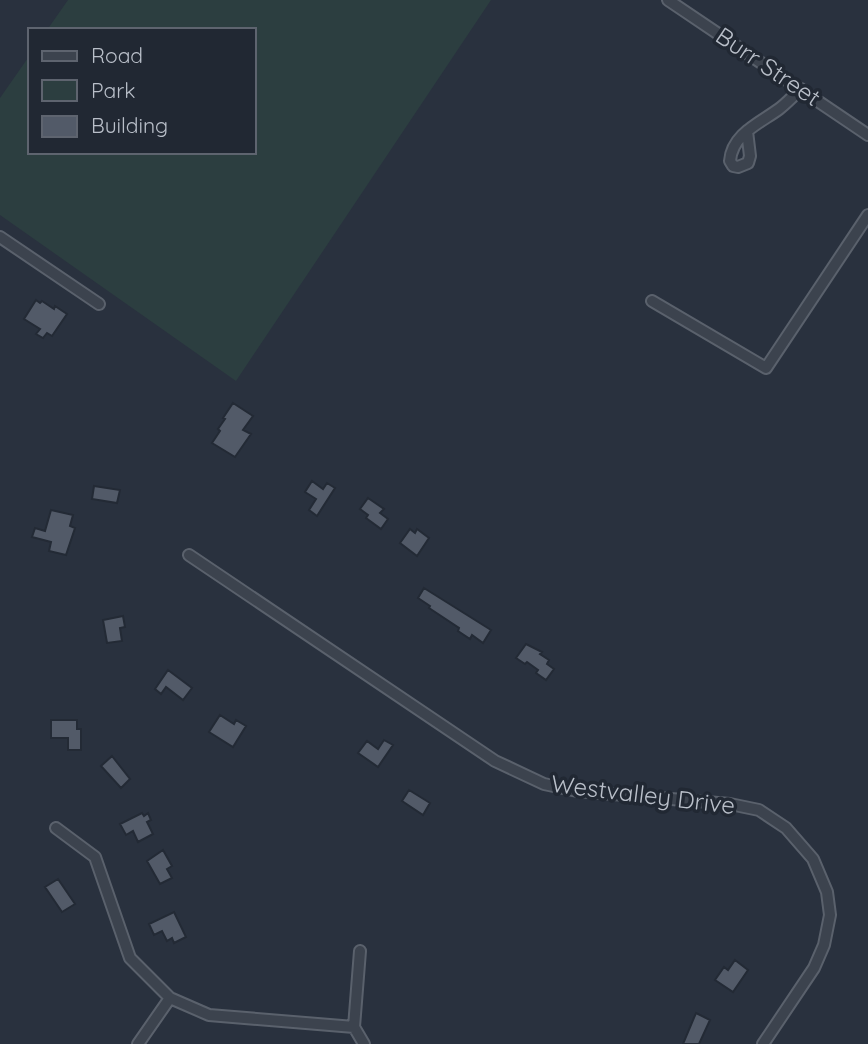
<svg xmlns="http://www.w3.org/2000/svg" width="868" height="1044" font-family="Quicksand,sans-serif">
	<rect width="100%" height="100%" fill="#29313e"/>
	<path fill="#2c3e40" d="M68 0H491L236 381 0 215V98L30 55V152H254V30H47Z"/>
	<path fill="#525a68" stroke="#232a35" stroke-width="2" d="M36 300 40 303 42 301 54 309 55 306 67 314 52 336 47 333 43 338 36 334 40 329 24 319Z
		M233 403 253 416 243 430 251 434 235 457 212 443 220 431 218 429 225 419 223 418Z
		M312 481 323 489 327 483 335 488 317 516 309 510 316 499 305 492Z
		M94 486 120 490 117 503 92 499Z
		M368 498 384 509 380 513 388 519 381 529 366 518 368 515 360 509Z
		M51 510 73 515 70 526 75 528 66 555 49 551 51 542 32 537 35 528 45 531Z
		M410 529 415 533 417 529 429 538 417 556 400 543Z
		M424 588 491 630 483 643 472 635 470 639 458 631 459 628 429 608 430 606 418 598Z
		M123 616 125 627 120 628 122 641 107 643 103 620Z
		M526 644 542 652 540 654 549 660 547 664 554 669 546 680 536 673 538 670 527 662 525 664 516 658Z
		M168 670 192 688 183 700 166 687 161 694 155 689Z
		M220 715 234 724 236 720 246 726 233 747 209 732Z
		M51 720H77V729H81V750H68V738H51Z
		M384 740 393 745 378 767 358 753 367 741 378 749Z
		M112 756 130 779 121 788 101 766Z
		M409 790 430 803 423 815 402 801Z
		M142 813 144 816 148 813 151 820 147 822 153 834 138 842 133 831 126 835 120 824Z
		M163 850 172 866 167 869 172 878 160 884 147 861Z
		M58 879 75 904 62 912 45 887Z
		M174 912 186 937 174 943 172 938 167 941 162 931 154 935 149 924Z
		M735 960 748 970 733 992 715 980 724 967 728 970Z
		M696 1013 710 1020 699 1044H683Z"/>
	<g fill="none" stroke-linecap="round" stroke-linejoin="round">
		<defs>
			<path id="minor" d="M668 0 868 135
				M747 131 750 156 748 163 738 167 733 166 730 161C732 134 760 123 779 109 787 103 793 96 801 89
				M0 237 99 304
				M652 301 766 368 868 215
				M189 555 495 761 544 784 577 791 730 804 759 810 786 828 813 859 827 892 830 915 824 945 814 968 763 1044
				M56 828 95 857 130 958 170 998 209 1015 354 1027
				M360 951 354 1027 364 1044
				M138 1044 170 998"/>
		</defs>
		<use href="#minor" stroke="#5a616c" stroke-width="14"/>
		<use href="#minor" stroke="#3c434e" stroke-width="10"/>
	</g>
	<g text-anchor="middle" stroke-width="7" stroke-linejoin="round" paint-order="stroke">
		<g font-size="24" fill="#b9bfc9" stroke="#212833">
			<text transform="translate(768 67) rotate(34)" y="8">Burr Street</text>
			<text transform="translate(643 795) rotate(7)" y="8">Westvalley Drive</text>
		</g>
	</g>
	<rect x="28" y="28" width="228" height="126" fill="#212833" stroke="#5e646f" stroke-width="2"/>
	<rect x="42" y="51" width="35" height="10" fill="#3c434e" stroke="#5e646f" stroke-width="2"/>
	<text x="91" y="63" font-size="21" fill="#b9bfc9">Road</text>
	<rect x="42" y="80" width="35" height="21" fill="#2c3e40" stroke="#5e646f" stroke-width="2"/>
	<text x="91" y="98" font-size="21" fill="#b9bfc9">Park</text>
	<rect x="42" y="116" width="35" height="21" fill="#525a68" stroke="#5e646f" stroke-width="2"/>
	<text x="91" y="133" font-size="21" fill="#b9bfc9">Building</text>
</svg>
